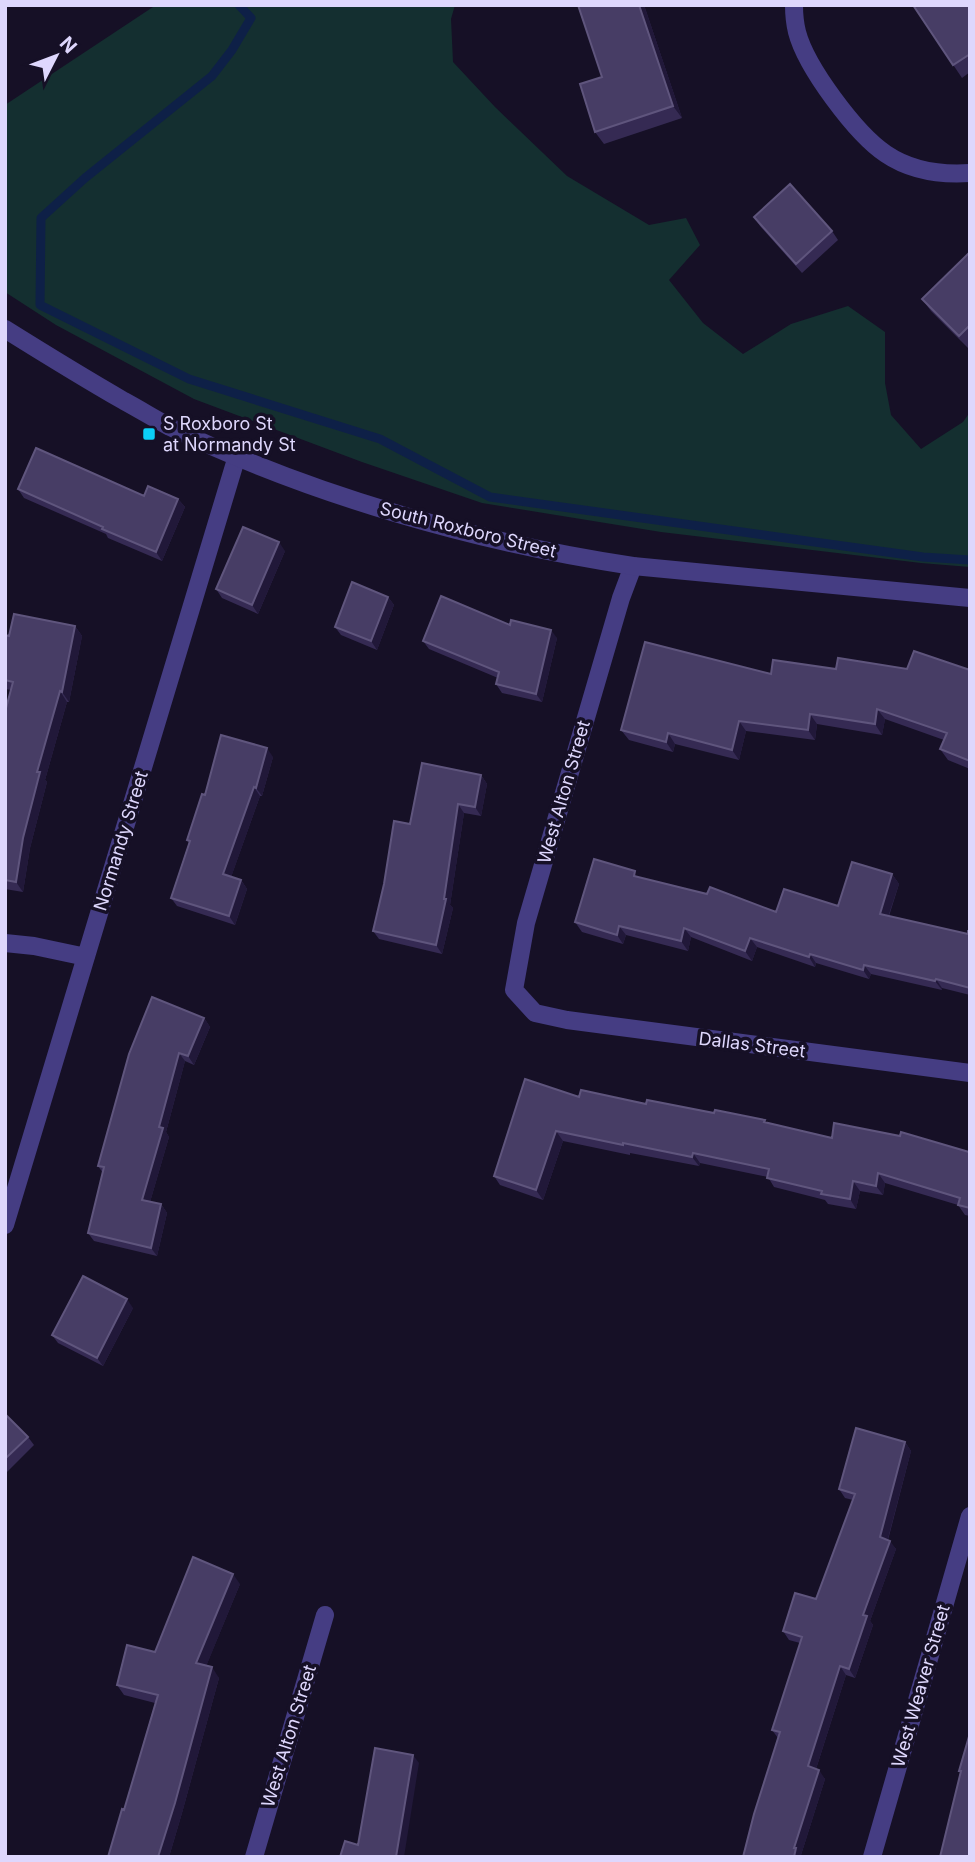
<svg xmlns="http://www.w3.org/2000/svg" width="975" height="1862" font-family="Inter,sans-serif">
	<rect width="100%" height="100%" fill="#161026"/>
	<path fill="#142f30" d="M156 5H455L451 19 453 62 495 107 567 176 649 225 686 218 700 245 669 280 703 323 743 354 791 324 848 306 885 332V383L891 415 921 449 963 422 970 412V567L921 563 661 532 482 503 362 462 194 399 56 325 5 292V105Z"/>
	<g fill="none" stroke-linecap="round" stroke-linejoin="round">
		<path stroke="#0e2047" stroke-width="9" d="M239 5 251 18 232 50 212 76 85 178 41 218 40 305 189 379 380 439 490 497 923 557 970 560"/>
		<path stroke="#453d83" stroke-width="18" d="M794 5C794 14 795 24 797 32 806 67 856 134 886 154 911 171 940 175 970 173
			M633 566 621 598 526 923 514 990 535 1013 567 1020 970 1073
			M5 943 34 946 86 957
			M5 1225 237 456
			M254 1857 325 1615
			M872 1857 970 1516"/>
		<path stroke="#453d83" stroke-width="18" d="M5 329C45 354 84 378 124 401 139 409 155 419 170 427 311 495 478 543 633 566L970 598"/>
	</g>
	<path fill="#352a53" d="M578 5H644L682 118 604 144 595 132 602 77Z
		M913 5H970V72L962 78Z
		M754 217 832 231 838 240 802 273 760 226Z
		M970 252V346L968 348 931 311 922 299Z
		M18 489 144 496 178 499 185 507 162 561 108 538 106 534 24 498Z
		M285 551 258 614 222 598 216 589Z
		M388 597 394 605 377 650 341 635 335 627Z
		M510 625 557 638 542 702 502 693 496 684 498 678 429 649 423 641Z
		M75 626 82 636 69 702H67L45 780 47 782 30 848 23 892 5 889V712L11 690 5 689V635L9 636Z
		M836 669 970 670V769L948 760 940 749 944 740 885 719 882 735 817 724 815 740 746 731 739 760 675 744 673 752 629 740 621 730 771 674Z
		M273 757 262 796H260L231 877 241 880 247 889 235 925 177 906 171 898 189 843 187 840 205 795Z
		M481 775 487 784 481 816 464 813 450 905 453 908 442 954 379 939 373 931 384 884 410 824Z
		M892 874 899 884 889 916 968 934 970 931V995L942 988V990L871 974 869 979 816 963 815 967 757 947 752 961 691 937 688 951 626 935 623 944 582 932 575 922 640 878 776 912 838 906Z
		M204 1018 210 1027 194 1065 185 1061 166 1132 169 1137 150 1202 161 1204 167 1213 157 1256 94 1241 88 1233 103 1173 98 1166Z
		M579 1097 646 1104 765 1120 766 1122 832 1138 969 1152 970 1150V1216L965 1215 958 1205 885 1183 883 1195 860 1191 856 1209 828 1204 825 1200 774 1187 768 1177 700 1163 699 1166 630 1153V1155L563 1141 543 1200 500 1185 494 1176Z
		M133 1308 103 1366 58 1343 52 1335Z
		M5 1414 28 1437 34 1445 5 1474Z
		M905 1442 911 1451 888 1540 896 1549 870 1621 873 1625 855 1678 846 1675 816 1769 825 1779 801 1855 802 1857H743L778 1738 772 1730 800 1643 789 1640 783 1631 816 1599 853 1500 845 1498 839 1489Z
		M240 1584 206 1666 219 1678 182 1813 169 1857H108L124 1810 155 1703 124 1695 117 1685 155 1652Z"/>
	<path fill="#211839" d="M639 5H644L682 118 673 106Z
		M178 499 185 507 162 561 156 552Z
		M279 542 285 551 258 614 252 605Z
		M388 597 394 605 377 650 371 641Z
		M75 626 82 636 69 702 62 692Z
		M551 630 557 638 542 702 536 694Z
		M60 691 67 702 45 780 47 782 30 848 23 892 16 882 23 838 37 772Z
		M877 709 885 719 882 735 875 724Z
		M810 714 817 724 815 740 808 730Z
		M739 721 746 731 739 760 732 750Z
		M668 733 675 744 673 752 666 742Z
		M267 748 273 757 262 796 256 788Z
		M481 775 487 784 481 816 475 807Z
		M254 787 260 796 229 883 223 874Z
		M458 804 464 813 450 905 453 908 442 954 436 945Z
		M892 874 899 884 886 923 880 914Z
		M241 880 247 889 235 925 229 916Z
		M619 926 626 935 623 944 617 935Z
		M684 928 691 937 688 951 681 941Z
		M750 938 757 947 752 961 745 951Z
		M810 954 816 963 815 967 809 957Z
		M864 965 871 974 869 979 863 970Z
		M936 979 942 988V990L935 981Z
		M204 1018 210 1027 194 1065 188 1056Z
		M179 1053 185 1061 166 1132 169 1137 148 1209 142 1200 159 1127Z
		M556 1131 563 1141 543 1200 536 1190Z
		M693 1153 700 1163 699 1166 692 1157Z
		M878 1173 885 1183 883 1195 876 1186Z
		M853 1181 860 1191 856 1209 850 1199Z
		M161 1204 167 1213 157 1256 151 1248Z
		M127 1299 133 1308 103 1366 97 1358Z
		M905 1442 911 1451 886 1546 880 1537Z
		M890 1541 896 1549 870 1621 873 1625 855 1678 849 1669 863 1615Z
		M233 1574 240 1584 203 1674 196 1663Z
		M840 1666 846 1675 814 1775 808 1766Z
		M212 1667 219 1678 182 1813 169 1857H158Z
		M413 1755 419 1763 404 1857H396Z
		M819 1770 825 1779 801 1855 802 1857H794V1848Z"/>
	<path fill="#473d65" stroke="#5f557d" stroke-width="2" d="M578 5H639L673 106 595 132 580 84 602 77Z
		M913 5H970V54L953 65Z
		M790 184 832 231 796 264 754 217Z
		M970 252V325L959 336 922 299Z
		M36 448 144 496 148 486 178 499 156 552 102 529 103 527 18 489Z
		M243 527 279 542 252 605 216 589Z
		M352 582 388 597 371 641 335 627Z
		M441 596 510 625 511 620 551 630 536 694 496 684 499 672 423 641Z
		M14 614 75 626 62 692 60 691 37 772H40L23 838 16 882 5 880V712L13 682 5 680V635L9 636Z
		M645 642 771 674 773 660 836 669 838 658 907 669 914 651 970 670V761L940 749 947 733 877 709 875 724 810 714 808 730 739 721 732 750 668 733 666 742 621 730Z
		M221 735 267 748 256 788 254 787 223 874 241 880 229 916 171 898 190 841 187 840 202 794 205 795Z
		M422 763 481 775 475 807 458 804 444 899H446L436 945 373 931 384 884 394 821 410 824Z
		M594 859 635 871 634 876 707 894 710 887 776 912 784 889 838 906 852 862 892 874 880 914 968 934V931H970V988L936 979 935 981 864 965 863 970 810 954 809 957 750 938 745 951 684 928 681 941 619 926 617 935 575 922Z
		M152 997 204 1018 188 1056 179 1053 159 1127 163 1128 142 1200 161 1204 151 1248 88 1233 104 1167 98 1166 129 1054Z
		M525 1079 579 1097 581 1090 646 1104 647 1100 714 1113 715 1110 765 1120 764 1122 832 1138 834 1123 900 1136 901 1132 969 1152 970 1150V1208L958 1205 960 1198 878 1173 876 1186 853 1181 850 1199 821 1194 822 1191 767 1178 769 1169 693 1153 692 1157 623 1143V1145L556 1131 536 1190 494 1176Z
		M83 1276 127 1299 97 1358 52 1335Z
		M5 1414 28 1437 5 1459Z
		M856 1428 905 1442 880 1537 890 1541 863 1615 867 1616 849 1669 840 1666 808 1766 819 1770 794 1848H796L794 1857H743L754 1814 780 1732 772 1730 802 1637 783 1631 795 1593 816 1599 855 1494 839 1489Z
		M193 1557 233 1574 196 1663 212 1667 175 1803 158 1857H108L122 1809 124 1810 158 1695 117 1685 127 1645 155 1652Z
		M970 1733V1857H940L961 1771H959Z
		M375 1748 413 1755 396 1857H340L345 1841 358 1845Z"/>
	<rect fill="#0bcff6" stroke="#161026" stroke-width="2.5" x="142" y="427" width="14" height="14" rx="3.5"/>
	<g text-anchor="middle" stroke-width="7" stroke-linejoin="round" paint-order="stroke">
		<g font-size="18" fill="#ded7fd" stroke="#161026" text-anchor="start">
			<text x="163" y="430">S Roxboro St<tspan x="163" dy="21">at Normandy St</tspan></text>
		</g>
		<g font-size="18" fill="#ded7fd" stroke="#161026">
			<text transform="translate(468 530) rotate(14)" y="6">South Roxboro Street</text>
			<text transform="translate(564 792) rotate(-74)" y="6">West Alton Street</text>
			<text transform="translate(121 841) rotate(-73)" y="6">Normandy Street</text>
			<text transform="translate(752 1045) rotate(7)" y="6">Dallas Street</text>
			<text transform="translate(921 1686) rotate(-74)" y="6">West Weaver Street</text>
			<text transform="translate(289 1736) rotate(-73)" y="6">West Alton Street</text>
		</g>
	</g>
	<rect width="975" height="1862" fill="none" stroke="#ded7fd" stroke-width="14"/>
	<g transform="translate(56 56) rotate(48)" stroke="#161026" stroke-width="5" paint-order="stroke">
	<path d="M0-5L12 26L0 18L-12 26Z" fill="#ded7fd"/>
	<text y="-10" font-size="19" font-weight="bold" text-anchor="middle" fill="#ded7fd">N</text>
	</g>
</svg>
